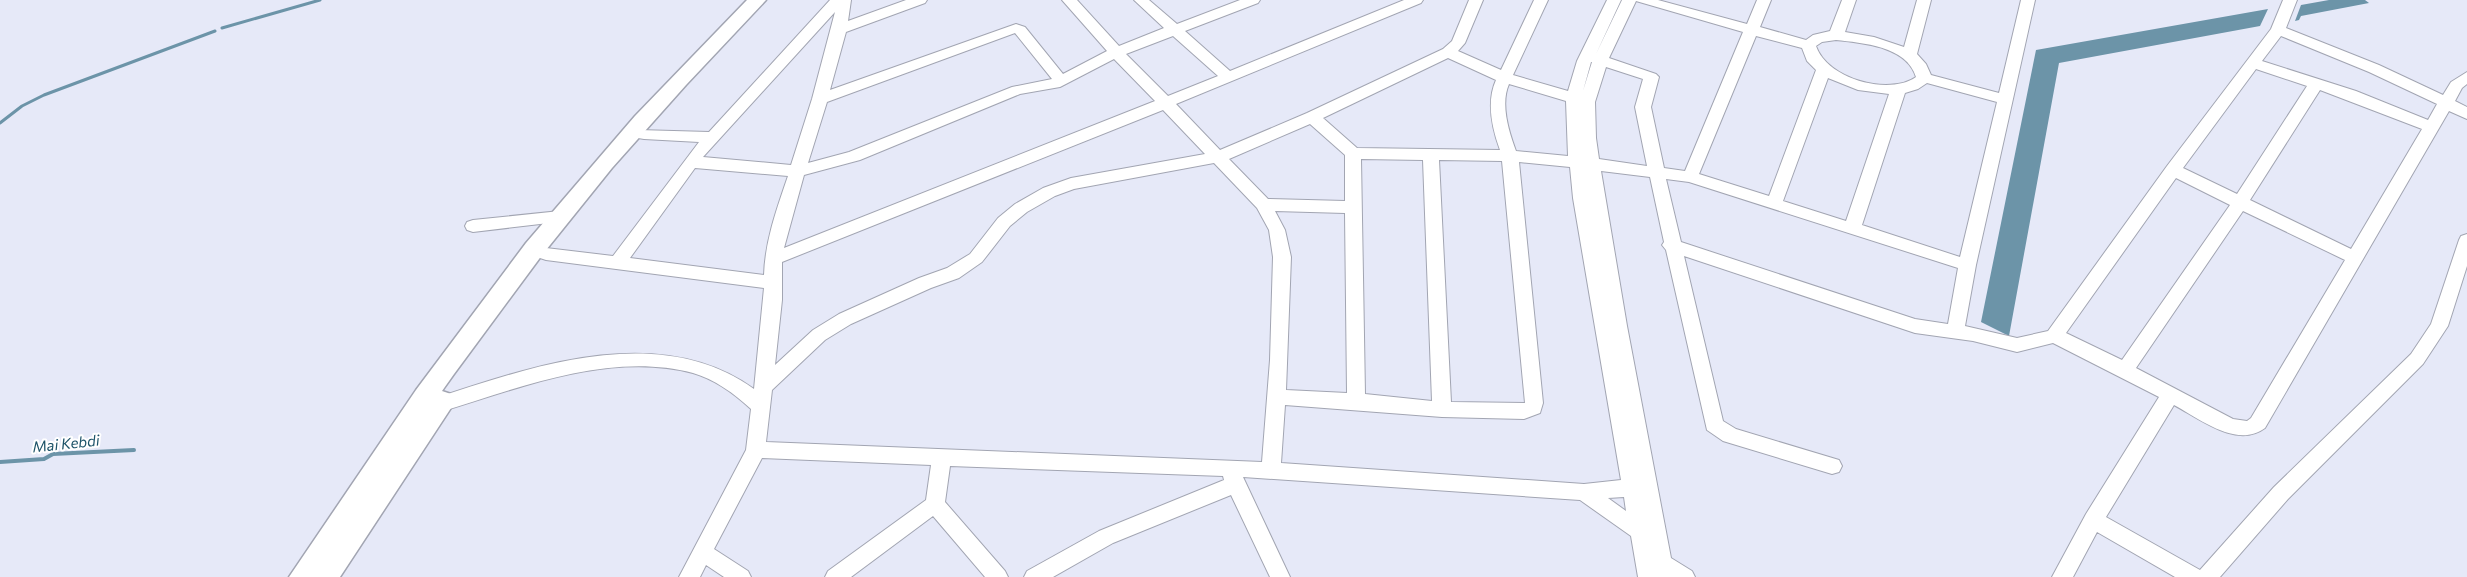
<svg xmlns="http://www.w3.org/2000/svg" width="2467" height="577" font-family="Commissioner,sans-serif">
	<rect width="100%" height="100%" fill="#e6e9f8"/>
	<path fill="#6c94a8" d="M2329 0H2365L2369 3 2301 16 2299 20 2295 21 2301 5Z
		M2268 9 2260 26 2059 63 2009 336 1981 322 2036 50Z"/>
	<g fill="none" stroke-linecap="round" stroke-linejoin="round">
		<path stroke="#6c94a8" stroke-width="3" d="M222 28 320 0
			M0 123 22 106 44 95 215 31"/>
		<path stroke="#6c94a8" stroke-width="4" d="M0 462 44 459 53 454 134 450"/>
		<defs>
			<path id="minor" d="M830 0H851L848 21 906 0H927L925 3 846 32 830 90 1016 24 1025 27 1063 74 1107 51 1062 0H1077L1119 46 1164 28 1134 0H1149L1177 24 1240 0H1260L1258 3 1185 31 1230 71 1404 0H1423L1421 3 1176 104 1220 150 1307 113 1443 49 1452 41 1469 0H1483L1465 43 1458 51 1501 70 1534 0H1548L1513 75 1568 91 1577 61 1607 0H1621L1596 54 1622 0H1658L1747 24 1757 0H1771L1760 27 1806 40 1813 35 1830 31 1842 0H1856L1845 32 1874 37 1904 47 1917 0H1931L1917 54 1926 64 1931 75 1999 93 2021 0H2035L1976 265 1965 326 2017 338 2048 331 2167 166 2271 29 2283 0H2297L2286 28 2379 65 2443 95 2451 82 2467 72V84L2462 88 2455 101 2467 107V119L2449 111 2265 428C2237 449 2200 419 2174 405L2106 517 2200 570 2274 487 2411 354 2431 324 2459 240 2461 236 2467 234V266L2448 326 2423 364 2288 499 2220 577H2175L2097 532 2073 577H2052L2086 514 2159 397 2053 343 2017 352 1973 341 1915 333 1684 256 1723 421 1736 429 1839 460 1842 466 1839 472 1832 474 1723 441 1707 430 1666 250 1662 245 1664 242 1650 177 1601 171 1627 326 1671 558 1692 571 1695 577H1638L1631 536 1580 500 1243 477 1290 577H1270L1231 495 1113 543 1053 577H1024L1027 571 1099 531 1224 480 1223 476 950 466 945 502 1005 571 1008 577H985L933 516 851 577H825L828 571 926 500 931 465 762 458 714 549 748 571 751 577H724L706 565 700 577H679L746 450 751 409C735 394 714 379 693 373 610 351 519 388 440 412L433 409 431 404 433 399C533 366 660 321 754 389L764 288 546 260 540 258 537 254 540 250 546 248 613 256 699 142 644 139 638 138 636 134 638 130 709 132ZM1636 1 1743 32 1685 171 1664 168 1651 107 1659 77 1656 74 1609 58ZM835 12 812 99 791 165 703 157ZM1015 33 1052 79 1012 87 849 152 808 163 827 102ZM1173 36 1218 76 1168 96 1126 54ZM1756 36 1802 48 1807 61 1816 70 1769 196 1699 174ZM2281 36 2369 72 2437 104 2428 120 2356 91 2262 61ZM1836 40C1862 43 1907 46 1916 77 1889 96 1827 79 1816 46L1822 42ZM1448 58 1496 80C1486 102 1492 128 1500 150L1357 148 1323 118ZM1114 59 1155 101 784 248 804 175 860 160 1020 94 1060 87ZM1591 62H1592L1583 91ZM1606 67 1643 79 1635 107 1647 166 1599 159 1596 138 1595 102ZM2256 69 2307 86 2237 194 2183 168ZM1828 78 1858 90 1889 94 1846 221 1783 201ZM1927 83 1997 102 1960 257 1862 225 1905 93 1918 89ZM1509 84 1566 101 1568 156 1516 151C1509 132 1500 104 1509 84ZM2320 90 2422 129 2351 249 2250 200ZM1163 110 1205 154 1071 178 1043 188 1015 204 998 218 970 254 947 268 919 278 839 314 813 330 775 365 782 300V262ZM1310 124 1345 155V201L1268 199 1229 159ZM1361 159 1423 160 1432 401 1365 394ZM1439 160 1502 161 1525 403 1451 402ZM1519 162 1570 167 1573 198 1621 480 1584 484 1281 463 1285 405 1442 417 1524 419 1540 413 1543 403ZM1214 163 1257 208 1269 230 1273 257 1270 360 1262 462 766 442 772 390 825 340 851 324 931 288 959 278 982 262 1010 226 1027 212 1055 196 1074 189ZM695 168 788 176C777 208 765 241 764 275L630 258ZM2176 178 2230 205 2122 360 2066 333ZM1666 179 1689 182 1958 268 1948 324 1915 319 1681 242ZM1275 211 1345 213 1347 393 1286 390 1291 257 1285 230ZM2243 211 2345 260 2251 418 2247 421 2233 419 2136 368ZM1624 497 1626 511 1608 498Z
				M560 211 566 213 568 217 566 221 473 232 467 230 465 226 467 222 473 220Z"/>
			<path id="major" d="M747 0H766L686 85 612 168 542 255 454 374 442 391 451 394 454 401 451 408 340 577H289L416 390 526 243 635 116Z"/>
		</defs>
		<use href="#minor" stroke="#a2a5b2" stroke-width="2"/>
		<use href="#major" stroke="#a2a5b2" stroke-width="3"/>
		<use href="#minor" fill="#fff" fill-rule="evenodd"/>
		<use href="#major" fill="#fff" fill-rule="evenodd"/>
	</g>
	<g text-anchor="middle" stroke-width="4" stroke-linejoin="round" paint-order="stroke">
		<g font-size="15" font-style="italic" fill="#1c5268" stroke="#fff">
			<text transform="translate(66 444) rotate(-6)" y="5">Mai Kebdi</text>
		</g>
	</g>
</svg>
